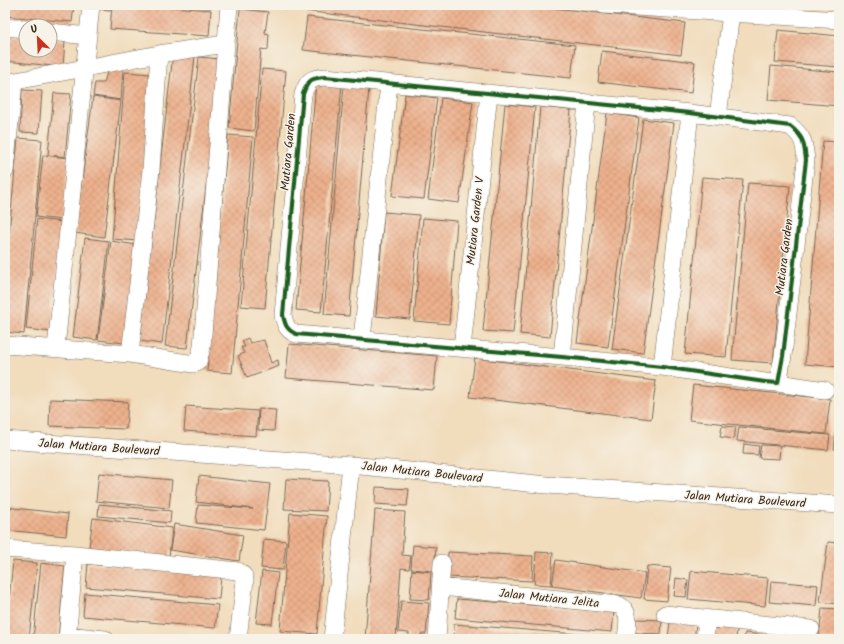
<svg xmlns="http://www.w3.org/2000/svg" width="844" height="644" font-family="Kalam,sans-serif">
	<defs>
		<pattern id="building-cross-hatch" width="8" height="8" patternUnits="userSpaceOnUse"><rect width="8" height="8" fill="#edb18d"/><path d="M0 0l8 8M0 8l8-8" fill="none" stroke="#cc9879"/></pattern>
	</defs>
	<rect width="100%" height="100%" fill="#f7f3e8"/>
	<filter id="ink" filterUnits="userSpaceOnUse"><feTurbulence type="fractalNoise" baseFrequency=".025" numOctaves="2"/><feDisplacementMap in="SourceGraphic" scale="8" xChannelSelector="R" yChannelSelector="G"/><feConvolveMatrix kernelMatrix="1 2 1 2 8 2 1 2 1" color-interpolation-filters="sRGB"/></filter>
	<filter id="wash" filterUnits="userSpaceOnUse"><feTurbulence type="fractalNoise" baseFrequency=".012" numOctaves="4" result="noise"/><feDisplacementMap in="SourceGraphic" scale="16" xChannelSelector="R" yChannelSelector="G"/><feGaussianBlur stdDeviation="0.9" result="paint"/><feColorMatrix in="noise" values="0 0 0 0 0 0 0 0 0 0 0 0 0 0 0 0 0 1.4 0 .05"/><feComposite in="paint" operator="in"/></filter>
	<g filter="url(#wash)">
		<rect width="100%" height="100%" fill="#f1dcbb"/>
		<g id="blocks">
			<path fill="url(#building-cross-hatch)" d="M5 5H74L72 22 5 16Z
				M100 5H111L110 10 99 9Z
				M112 5H146L211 10 209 36 110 29Z
				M188 5H211V8L188 6Z
				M260 5H528L685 23 681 55 287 9 260 6Z
				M240 9 268 12 265 33 269 34 268 50 261 49 254 131 229 128Z
				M307 17 575 45 571 78 303 50Z
				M778 30 839 36V67L775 62Z
				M5 35 26 37V50H50V39L65 41 63 67 5 61Z
				M602 51 695 62 691 93 598 82Z
				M173 54 195 56 162 344 140 341Z
				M199 57 221 59 187 348 165 346Z
				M771 66 839 72V106L768 100Z
				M123 68 121 100 93 96 95 83H104L108 69Z
				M262 69 286 71 265 308 241 306Z
				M125 72 151 74 138 241 112 239Z
				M316 82 342 84 321 312 296 310Z
				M344 86 369 88 349 316 324 314Z
				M22 90 42 91 39 133 20 132Z
				M54 93 71 94 65 157 48 155Z
				M405 94 437 98 424 199 392 196Z
				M93 97 121 101 104 237 75 233Z
				M441 98 473 102 459 203 428 199Z
				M505 104 535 107 513 333 483 331Z
				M540 107 571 110 550 337 520 334Z
				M607 113 639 118 608 347 577 343Z
				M643 119 674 123 643 353 612 349Z
				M228 135 253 137 232 373 207 371Z
				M18 138 42 140 24 334 5 332V276Z
				M823 141 839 142V367L805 364Z
				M43 155 69 158 62 220 36 217Z
				M702 177 743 180 726 357 685 354Z
				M748 183 790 186 773 363 732 360Z
				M384 212 419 215 410 319 376 316Z
				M423 218 457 221 449 324 414 321Z
				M37 219 62 222 51 332 26 329Z
				M85 238 109 241 97 340 73 337Z
				M111 241 137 245 124 343 98 340Z
				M248 338 250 343 264 340 271 363 278 360 279 366 247 378 238 356 244 353 241 347H245L242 341Z
				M289 344 437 356 434 390 286 378Z
				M475 358 656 381 651 419 470 397Z
				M693 385 830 399 826 434 689 420Z
				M50 399 128 402 126 429 49 426Z
				M186 406 258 411 256 436 184 431Z
				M259 409 276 410 274 431 258 430Z
				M838 415H839V450L834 449Z
				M722 426 736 427 734 439 720 437Z
				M739 427 830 435 828 450 737 441Z
				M744 444 759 446 758 455 743 454Z
				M761 445 780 446 779 459 759 458Z
				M99 473 172 480 169 508 96 501Z
				M199 476 270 484 264 530 196 523 198 505 253 509 196 502Z
				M286 479 328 481 326 511 284 509Z
				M376 487 409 489 407 506 375 504Z
				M99 504 171 511 170 523 98 516Z
				M5 507 68 514 66 536 5 530Z
				M375 510 405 512 402 555 411 556 409 569 401 568 396 639H365Z
				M290 513 327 516 317 634 280 631Z
				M93 518 172 528 169 557 89 547Z
				M174 524 243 535 239 561 170 550Z
				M264 539 286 541 283 570 261 568Z
				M828 542 839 543V604L820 602Z
				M413 545 436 547 434 571 411 569Z
				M448 552 533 556 532 581 447 577Z
				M536 552 553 553 551 585 534 584Z
				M556 560 645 573 641 598 552 586Z
				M13 561 37 563 29 639H5Z
				M41 563 65 566 58 639H33Z
				M88 564 221 576 219 599 86 587Z
				M647 566 671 568 667 601 644 599Z
				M412 570 431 572 429 600 410 599Z
				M262 571 278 573 272 624 256 623Z
				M691 571 768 578 765 606 688 599Z
				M676 578 688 580 686 597 674 596Z
				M771 581 818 585 816 606 769 602Z
				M85 593 218 605 215 628 83 616Z
				M457 599 614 612 612 632 455 618Z
				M401 601 429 603 426 634H421V639H409V633L398 632Z
				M822 608 839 609V639H819Z
				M636 619 662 620 661 634 635 633Z
				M670 621 696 624 694 639 668 638Z
				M454 624 612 637 611 639H453Z
				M712 625 737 629 736 639H711Z
				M745 633 764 635 763 639H744Z
				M634 635 663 636V639H633Z"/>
		</g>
	</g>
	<g filter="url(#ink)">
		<use href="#blocks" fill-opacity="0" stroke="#7b6855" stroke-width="1"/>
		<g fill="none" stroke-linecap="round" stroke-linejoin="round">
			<defs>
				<path id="street" d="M604 5 839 20
					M5 27 26 29
					M50 32 88 36
					M325 77 690 113 790 126C804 137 804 143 806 160L783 356 778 383 765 382 662 367 562 357 296 334C287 330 285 325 283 315L303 94C308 80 311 78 325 77Z
					M5 83 159 54 225 44
					M718 117 731 13
					M5 171 14 82
					M362 339 389 84
					M5 345 130 354 194 364 198 362 202 347 229 5
					M56 348 91 5
					M462 348 489 93
					M130 354 151 170 159 54
					M562 357 587 103
					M662 367 690 113
					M778 383 825 390
					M5 440 351 465 547 485 839 505
					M5 549 75 554 238 571 244 576 245 580 238 639
					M441 587 619 605C632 612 627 627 626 639
					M665 614 811 629
					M67 635 105 639
					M67 639 75 554
					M332 639 351 465
					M437 639 442 563
					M705 639 707 618"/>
			</defs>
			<use href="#street" stroke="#7b6855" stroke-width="18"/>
			<use href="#street" stroke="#fff" stroke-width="17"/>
			<defs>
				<path id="cycleway" d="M325 77 690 113 790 126C804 137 804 143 806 160L783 356 778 383 765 382 662 367 562 357 296 334C287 330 285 325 283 315L303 94C308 80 311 78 325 77Z"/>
			</defs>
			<use href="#cycleway" stroke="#f7f3e8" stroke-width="6"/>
			<use href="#cycleway" stroke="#1b5e20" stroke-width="4"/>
		</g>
	</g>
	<g text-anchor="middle" stroke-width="3" stroke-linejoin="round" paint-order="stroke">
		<g font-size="12" fill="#3b2a1e" stroke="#f7f3e8">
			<text transform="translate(288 152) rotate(-85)" y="4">Mutiara Garden</text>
			<text transform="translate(475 221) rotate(-84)" y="4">Mutiara Garden V</text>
			<text transform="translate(784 257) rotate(-83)" y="4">Mutiara Garden</text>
			<text transform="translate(99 447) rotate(4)" y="4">Jalan Mutiara Boulevard</text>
			<text transform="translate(422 472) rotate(6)" y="4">Jalan Mutiara Boulevard</text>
			<text transform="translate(745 499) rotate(4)" y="4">Jalan Mutiara Boulevard</text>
			<text transform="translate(549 598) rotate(6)" y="4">Jalan Mutiara Jelita</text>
		</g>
	</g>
	<rect width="844" height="644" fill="none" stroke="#f7f3e8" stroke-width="20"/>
	<g transform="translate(38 38) rotate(336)"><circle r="19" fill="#f7f3e8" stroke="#aca397"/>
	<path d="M0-3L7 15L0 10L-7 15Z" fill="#c8321e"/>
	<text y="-6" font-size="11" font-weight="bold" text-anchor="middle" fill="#3b2a1e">U</text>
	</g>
</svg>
